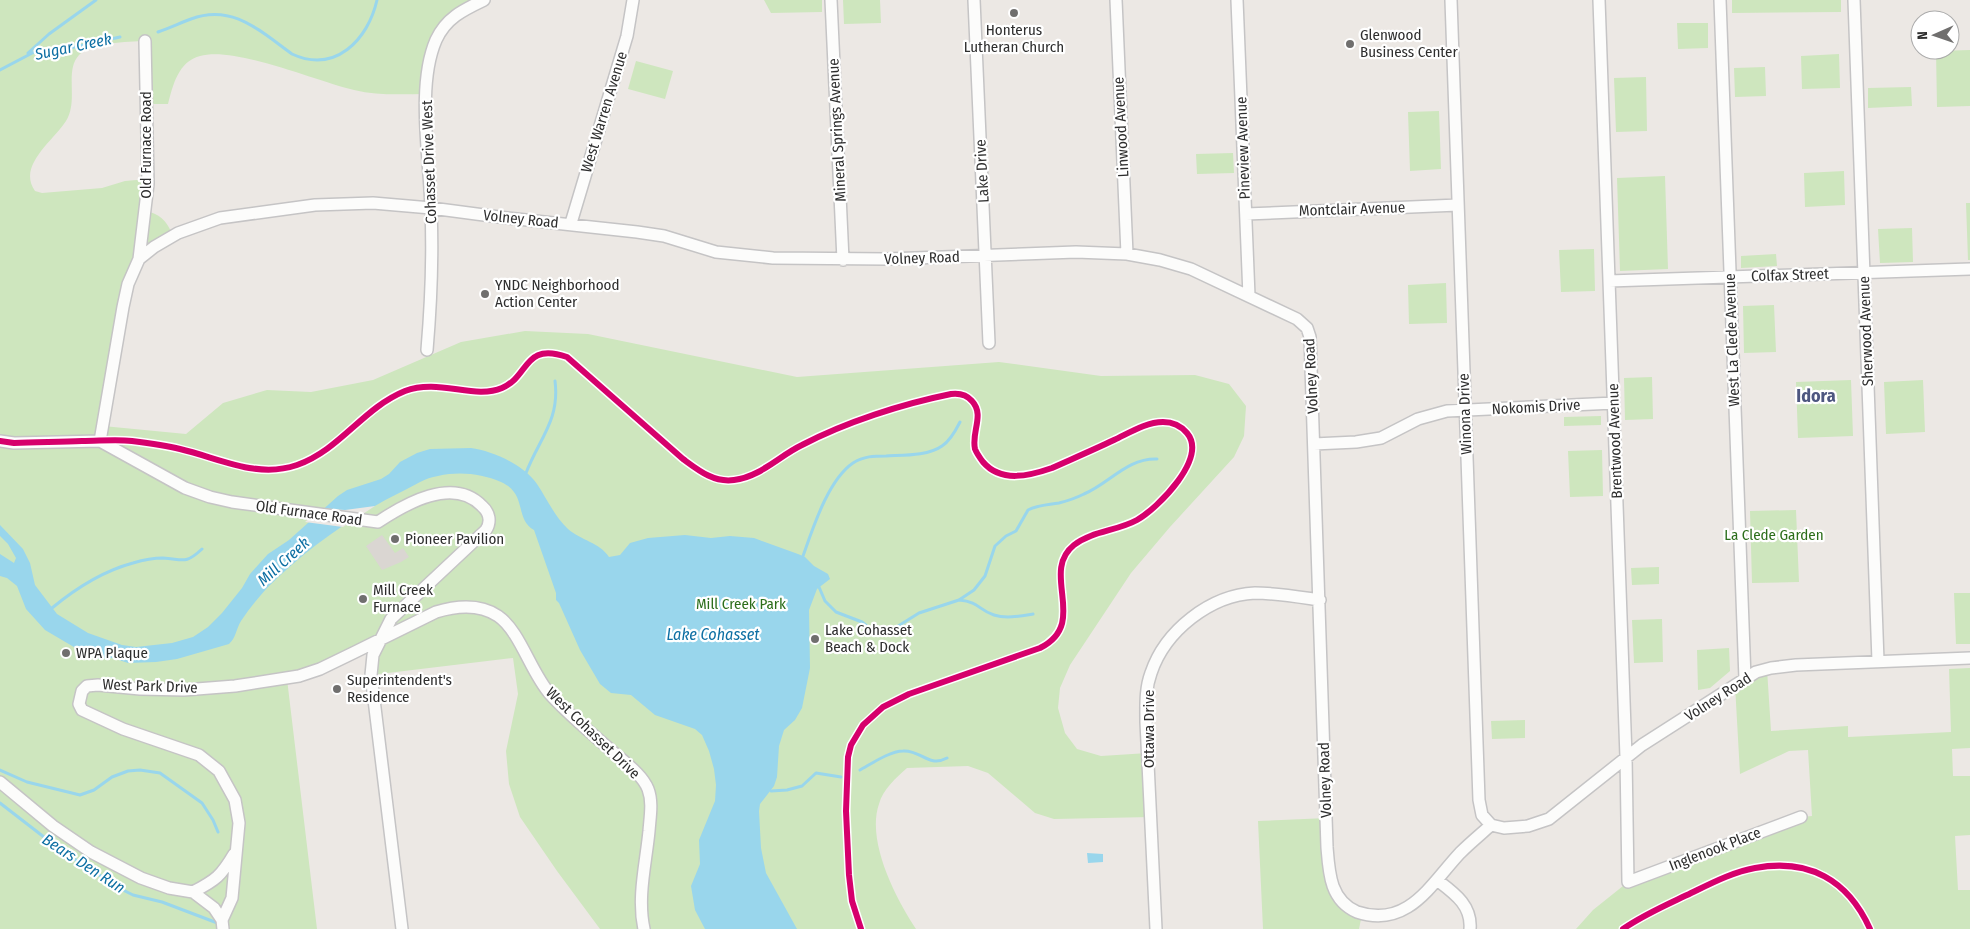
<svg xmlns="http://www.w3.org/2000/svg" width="1970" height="929" font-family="'Fira Sans Condensed',sans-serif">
	<rect width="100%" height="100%" fill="#ece8e4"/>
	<path fill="#cee6be" d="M0 0H484L441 30 426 94C403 94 378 96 354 90 316 81 235 46 200 56 178 62 173 85 168 104H146L145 41C128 42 90 42 79 55 64 71 79 100 66 121 53 141 17 166 35 191L42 193 102 188 125 181 148 179 150 212C163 216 168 224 173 236L139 259 103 426 186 434 223 403 267 390 311 392 373 380 461 342 525 331 588 334 797 377 999 362 1101 376 1195 375 1229 384 1246 406 1244 436 1234 457 1170 527 1131 573 1070 665 1060 688 1058 708 1065 733 1077 749 1101 756 1148 753 1151 817 1054 819 1035 813 988 773 968 766 907 768C896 778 883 789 879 804 866 841 896 899 916 929H600L557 871 520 817 509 784 506 751 518 694 513 658 371 675 379 641 287 679 317 929H0Z
		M764 0H822V12L771 13Z
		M843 0H880L881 23 844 24Z
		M1732 0H1841V12L1732 13Z
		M1677 23H1708V48L1678 49Z
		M1970 50V106L1937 107 1936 51Z
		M1839 54 1840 88 1802 89 1801 56Z
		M636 61 673 71 665 99 628 89Z
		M1765 67 1766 96 1735 97 1734 68Z
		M1646 77 1647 131 1616 132 1614 78Z
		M1911 87 1912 106 1868 108V88Z
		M1439 111 1441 169 1410 171 1408 112Z
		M1233 153 1234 173 1197 174 1196 154Z
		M1844 171 1845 205 1805 207 1804 173Z
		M1665 176 1668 269 1620 271 1617 178Z
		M1966 203H1970V260H1968Z
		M1912 228 1913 262 1880 263 1878 229Z
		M1594 249 1595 291 1561 292 1559 250Z
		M1776 254 1777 266 1741 268V256Z
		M1446 283 1447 323 1409 324 1408 285Z
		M1774 305 1776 352 1744 353 1743 306Z
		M1652 377 1653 419 1625 420 1624 378Z
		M1851 380 1853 436 1798 438 1796 382Z
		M1923 380 1925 432 1886 434 1884 382Z
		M1601 416V425L1564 426V417Z
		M1602 450 1603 496 1570 497 1568 451Z
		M1796 510 1799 582 1752 583 1750 511Z
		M1659 567V584L1632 585 1631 568Z
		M1954 593H1970V644H1956Z
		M1662 619 1663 662 1634 663 1632 620Z
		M1729 648 1730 671 1710 688 1698 690 1697 650Z
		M1970 668V748L1952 749 1953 776H1970V835L1955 836 1958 890H1970V929H1576L1593 910 1628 882 1801 817 1812 816 1808 750 1789 751 1740 774 1735 685 1767 669 1771 731 1848 726V737L1951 732 1949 669Z
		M1525 720V738L1492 739 1491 721Z
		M1327 818 1331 884 1362 914 1359 929H1263L1258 821Z"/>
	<path fill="#dad6d2" d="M382 535 395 553 403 548 409 557 401 562 382 570 366 546Z"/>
	<path fill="#99d6ec" d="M471 448C493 451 524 465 537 484 547 499 555 517 568 529 582 541 599 542 609 557L620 555 630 543 648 538 685 535 711 538 730 536 754 538 798 554 805 557 814 566 828 574 830 579 817 589 809 610 810 668 802 708 795 720 784 730 779 746 777 777 774 786 760 804 759 811 761 848 766 873 797 929H705L695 910 691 886 700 864 699 840 715 801 716 785 714 769 709 751 702 735 695 729 655 715 631 695 611 693 600 684 580 650 559 603 556 600V593L534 530C514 519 528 494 501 482 482 474 460 471 438 476 425 478 415 485 403 491 354 515 306 549 267 588 258 598 249 609 241 621 236 629 236 638 229 644L177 659 156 662 128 663 113 658 99 659 84 653 45 630 26 609 17 586 7 578 0 576V554L14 563 16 558 8 544 0 536V525L23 549 30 563 35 585 57 614 88 633 122 645 136 647 172 643 193 637 208 627 222 613 242 588 250 574 268 554 289 540 338 496 347 490 381 479 389 474 400 462 417 453 430 449Z
		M1087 853 1103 854V862L1088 863Z"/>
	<path fill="#ece8e4" d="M375 506 343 527 305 522 320 508 345 510Z"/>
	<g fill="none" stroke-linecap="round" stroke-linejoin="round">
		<path stroke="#99d6ec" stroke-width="3" d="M158 32C170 28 180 23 191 19 233 3 261 32 292 54 335 74 368 40 377 0
			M28 53 49 34 96 0
			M0 70 38 50 70 48 120 37
			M526 473C539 439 560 420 555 381
			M803 556C813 528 828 480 853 463 864 456 874 456 886 456 903 455 928 456 942 446 950 441 956 430 960 422
			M819 587 825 601 836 612 862 622 874 632 880 634 887 633 919 613 959 600 974 590 985 576 995 546 1006 536 1016 531 1028 510C1038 505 1048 505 1059 503 1067 501 1076 498 1084 494 1110 483 1127 458 1157 459
			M959 600C980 602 978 610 994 615 1006 619 1021 616 1033 614
			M52 608C75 589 103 571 133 563 143 560 153 558 163 558 183 559 185 565 202 549
			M0 770 27 782 80 795 94 790 112 777 128 771 140 770 160 773 202 803 213 820 218 832
			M860 770C871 764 890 751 903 751 922 750 928 768 947 758
			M771 791 787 790 802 786 816 773 841 777
			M0 803 62 851 121 889 133 895 162 902 220 924"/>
		<defs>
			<path id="street" d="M831 0 843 260
				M974 0 989 343
				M1116 0 1127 254
				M1237 0 1249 296
				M1451 0 1479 800 1482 815 1491 825
				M1599 0 1626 757 1628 882 1801 817
				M1720 0 1745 679
				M1854 0 1878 661
				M1246 214 1458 205
				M571 223 627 36 633 0
				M139 259 154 247 178 233 220 218 315 205 373 203 431 208 499 217 637 232 664 236 716 252 773 258 887 259 1076 252 1127 254 1160 260 1191 269 1297 319 1307 328 1310 337 1327 847C1329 873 1330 900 1357 912 1408 929 1431 884 1460 853 1470 843 1481 834 1491 825
				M1609 281 1970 269
				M427 350C431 303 433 257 431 210 430 160 416 86 436 40 446 18 463 10 484 0
				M0 441 14 443 100 441
				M100 441 185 488 210 497 232 502 378 522C405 504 453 476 482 506 490 513 491 522 486 530L391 619 373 655 371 675 402 929
				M100 441 123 307 128 284 139 259 148 184 145 41
				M1314 444 1356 442 1381 438 1418 419 1447 411 1614 403
				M0 782 53 826 91 852 141 878 169 888 193 892 214 908 222 920
				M1491 825 1504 828 1528 826 1549 819 1642 745 1756 672 1771 668 1796 665 1970 658
				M1437 880C1454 893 1472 905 1470 929
				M193 892C216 880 221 876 234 854
				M223 929 222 920 232 898 239 823 235 800 219 771 199 755 123 729 82 710 79 704 82 691 87 686 98 685 140 689 184 690 235 686 299 676 320 669 353 653 436 612C456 606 480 604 498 616 520 631 531 673 550 694 569 715 591 733 612 751 624 762 642 774 648 789 653 802 650 817 649 831 646 863 637 897 644 929
				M1156 929 1146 722C1146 705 1145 689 1151 673 1165 631 1210 595 1255 593 1276 593 1299 597 1320 600"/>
		</defs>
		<use href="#street" stroke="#c5c4c5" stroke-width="14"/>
		<use href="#street" stroke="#fcfcfb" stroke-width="11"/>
		<defs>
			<path id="cycleway" d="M0 441 14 443C37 442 60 442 82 441 99 441 116 439 132 441 148 443 164 445 180 449 219 458 257 479 297 465 340 450 363 408 405 391 439 378 474 400 502 388 530 376 523 342 567 357L683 459C698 470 714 483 734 480 760 477 779 456 802 445 846 422 902 404 951 394 959 393 966 394 972 401 985 415 971 432 975 449 977 454 980 458 983 462 1001 483 1029 476 1052 468 1072 459 1093 450 1114 440 1129 433 1146 422 1163 422 1172 422 1181 426 1187 433 1208 458 1158 508 1137 520 1117 531 1092 531 1074 545 1039 573 1090 623 1040 648L909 694 883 707 863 725 851 745 848 757 846 811 849 875 852 901 861 929
				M1623 929C1643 915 1666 905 1687 895 1708 885 1732 872 1755 868 1809 858 1848 880 1870 929"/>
		</defs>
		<use href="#cycleway" stroke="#fff" stroke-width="9"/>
		<use href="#cycleway" stroke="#d6006c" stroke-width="6"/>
	</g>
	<g fill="#706f6e" stroke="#fff" stroke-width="2">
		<circle cx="1014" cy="13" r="5"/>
		<circle cx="1350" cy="44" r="5"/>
		<circle cx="485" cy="294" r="5"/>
		<circle cx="395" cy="539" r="5"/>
		<circle cx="363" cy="599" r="5"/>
		<circle cx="815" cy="639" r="5"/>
		<circle cx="66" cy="653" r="5"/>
		<circle cx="337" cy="689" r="5"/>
	</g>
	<g text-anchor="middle" stroke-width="4.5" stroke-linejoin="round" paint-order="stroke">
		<g font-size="15" fill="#2e2e2e" stroke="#fff" text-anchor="start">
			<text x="1014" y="35" text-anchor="middle">Honterus<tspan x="1014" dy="17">Lutheran Church</tspan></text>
			<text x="1360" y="40">Glenwood<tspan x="1360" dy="17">Business Center</tspan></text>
			<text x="495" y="290">YNDC Neighborhood<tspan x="495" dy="17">Action Center</tspan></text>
			<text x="405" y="544">Pioneer Pavilion</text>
			<text x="373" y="595">Mill Creek<tspan x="373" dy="17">Furnace</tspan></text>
			<text x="825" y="635">Lake Cohasset<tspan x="825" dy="17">Beach &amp; Dock</tspan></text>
			<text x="76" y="658">WPA Plaque</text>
			<text x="347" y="685">Superintendent's<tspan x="347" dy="17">Residence</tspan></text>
		</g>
		<g font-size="15" fill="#2e2e2e" stroke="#fff">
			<text transform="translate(604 112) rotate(-73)" y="5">West Warren Avenue</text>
			<text transform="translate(1121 127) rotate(-93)" y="5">Linwood Avenue</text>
			<text transform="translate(837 130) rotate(-93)" y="5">Mineral Springs Avenue</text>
			<text transform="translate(146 145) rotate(-90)" y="5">Old Furnace Road</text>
			<text transform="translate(1243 148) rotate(-92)" y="5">Pineview Avenue</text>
			<text transform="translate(429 162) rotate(-92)" y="5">Cohasset Drive West</text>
			<text transform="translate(982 171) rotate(-93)" y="5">Lake Drive</text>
			<text transform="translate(1352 209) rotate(-2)" y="5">Montclair Avenue</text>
			<text transform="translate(521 219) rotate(6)" y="5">Volney Road</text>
			<text transform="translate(922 258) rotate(-2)" y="5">Volney Road</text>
			<text transform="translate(1790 275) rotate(-2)" y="5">Colfax Street</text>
			<text transform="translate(1866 331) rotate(-92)" y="5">Sherwood Avenue</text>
			<text transform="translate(1732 340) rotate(-92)" y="5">West La Clede Avenue</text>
			<text transform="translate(1311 376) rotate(-93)" y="5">Volney Road</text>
			<text transform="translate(1536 407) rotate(-3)" y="5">Nokomis Drive</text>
			<text transform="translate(1465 414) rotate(-92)" y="5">Winona Drive</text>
			<text transform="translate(1615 441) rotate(-92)" y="5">Brentwood Avenue</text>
			<text transform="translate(309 513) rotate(8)" y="5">Old Furnace Road</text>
			<text transform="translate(150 686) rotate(2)" y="5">West Park Drive</text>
			<text transform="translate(1718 697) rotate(-33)" y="5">Volney Road</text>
			<text transform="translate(1149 729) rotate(-90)" y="5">Ottawa Drive</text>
			<text transform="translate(593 733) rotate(44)" y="5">West Cohasset Drive</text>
			<text transform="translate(1325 780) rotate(-92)" y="5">Volney Road</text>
			<text transform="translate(1715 849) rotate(-21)" y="5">Inglenook Place</text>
		</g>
		<g font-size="15" fill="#2c6e1b" stroke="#fff">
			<text x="1774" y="540">La Clede Garden</text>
			<text x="741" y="609">Mill Creek Park</text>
		</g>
		<g font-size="16" font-style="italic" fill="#0d6fa3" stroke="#fff">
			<text transform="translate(73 46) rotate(-12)" y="6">Sugar Creek</text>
			<text transform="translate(283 561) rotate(-42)" y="6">Mill Creek</text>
			<text x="713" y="640">Lake Cohasset</text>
			<text transform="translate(84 863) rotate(33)" y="6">Bears Den Run</text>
		</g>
		<g font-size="18" font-weight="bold" fill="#4d5680" stroke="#fff">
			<text x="1816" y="402">Idora</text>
		</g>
	</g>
	<g transform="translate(1935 35) rotate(268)"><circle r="24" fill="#ffffff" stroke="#ababab"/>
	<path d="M0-4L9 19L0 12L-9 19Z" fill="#706f6e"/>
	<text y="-8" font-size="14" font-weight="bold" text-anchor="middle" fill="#2e2e2e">N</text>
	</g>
</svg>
